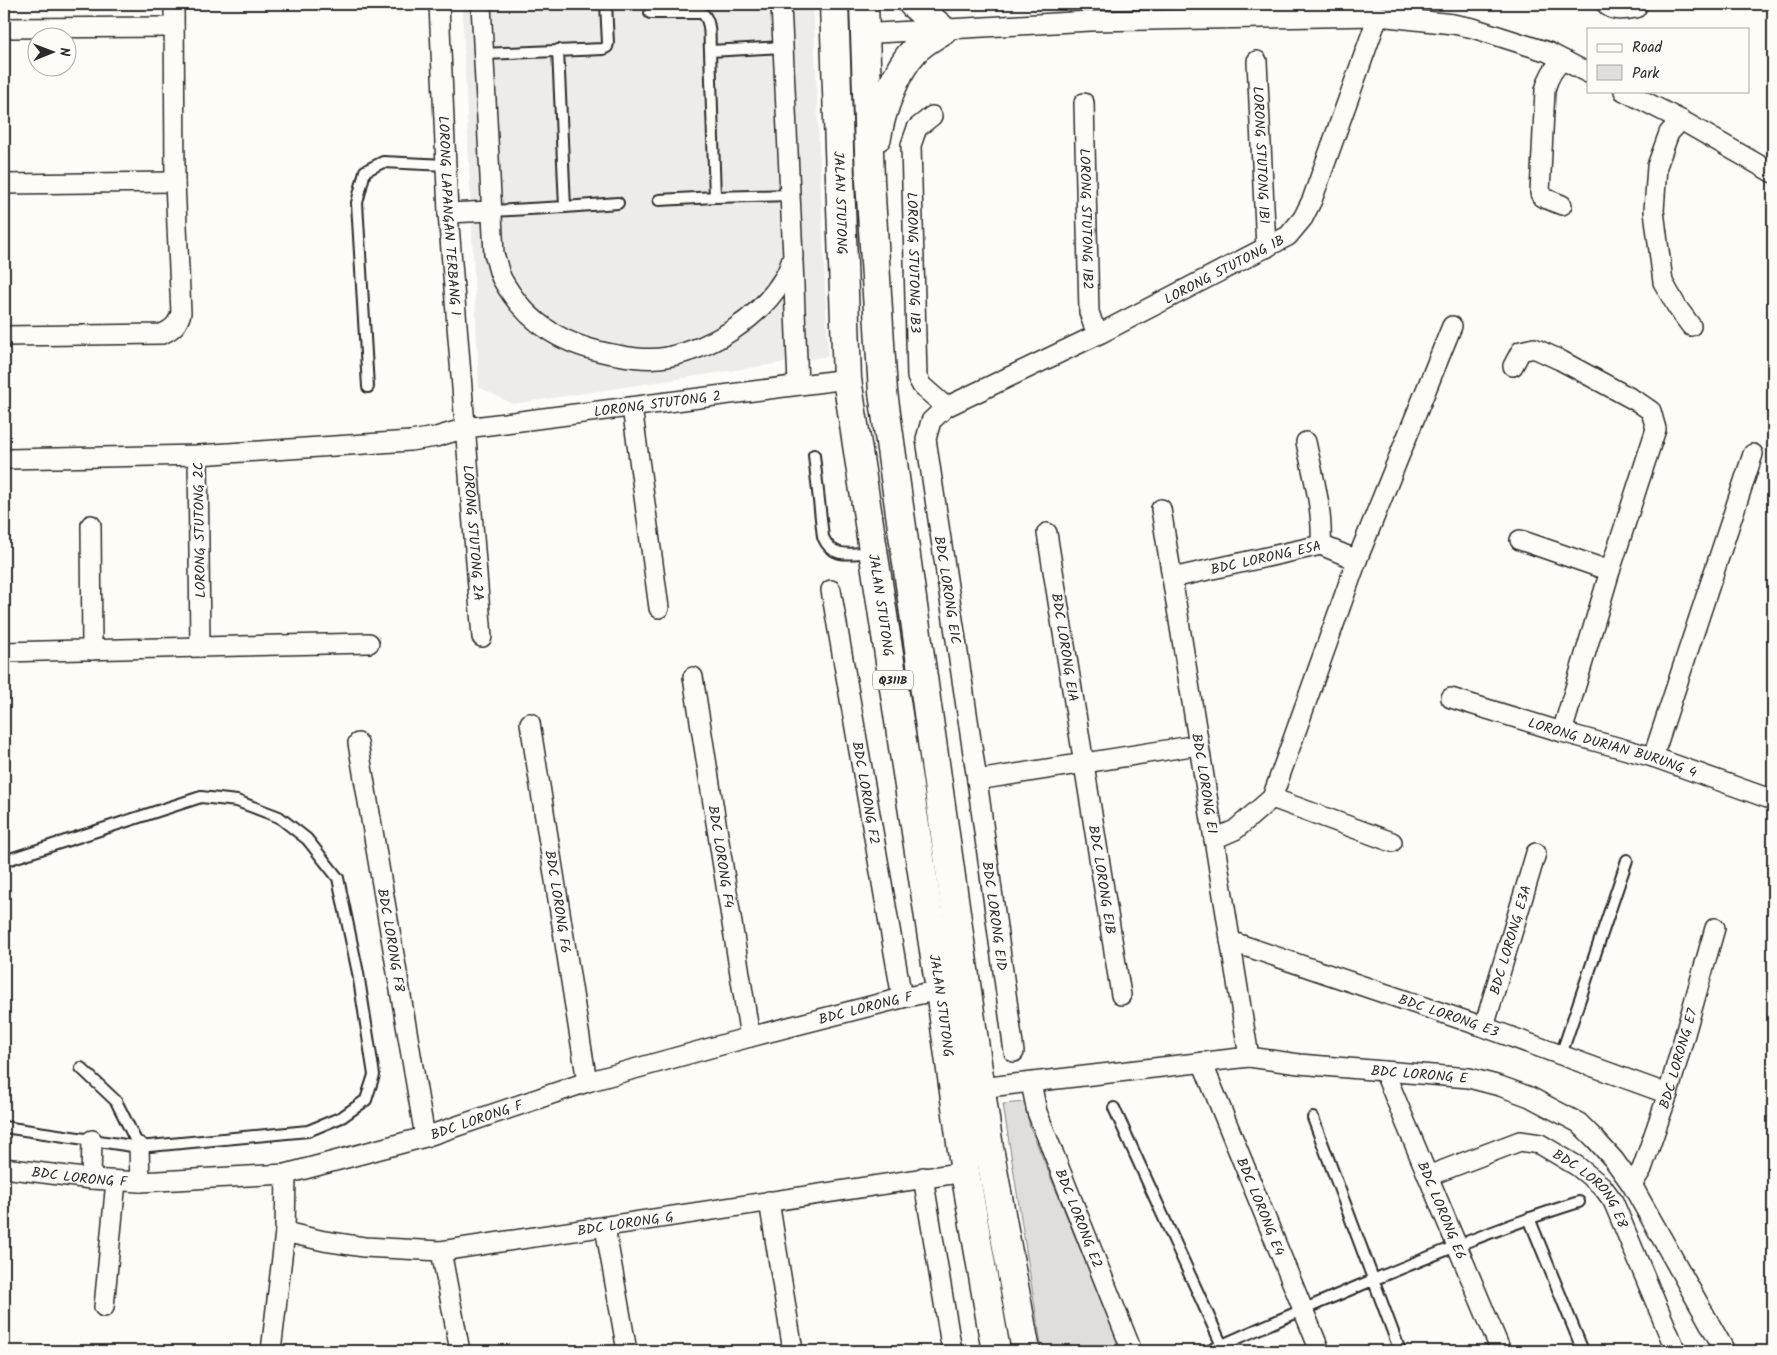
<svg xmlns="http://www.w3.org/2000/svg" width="1777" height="1355" font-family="Kalam,sans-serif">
	<rect width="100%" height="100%" fill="#fdfcf7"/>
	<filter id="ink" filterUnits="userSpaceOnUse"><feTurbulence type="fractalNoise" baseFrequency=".02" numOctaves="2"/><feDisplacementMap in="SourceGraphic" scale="10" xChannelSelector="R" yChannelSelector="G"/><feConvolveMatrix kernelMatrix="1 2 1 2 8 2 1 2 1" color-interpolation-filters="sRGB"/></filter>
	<g filter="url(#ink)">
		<path fill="#edece8" d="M462 4H813L828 356 513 404 479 387Z"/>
		<path fill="#dfdeda" stroke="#858482" d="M1024 1102 1030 1127 1122 1351H1042L1003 1104Z"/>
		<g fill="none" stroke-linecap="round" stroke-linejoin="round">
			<defs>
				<path id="service" d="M650 13H702C712 21 709 38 710 51
					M783 47 710 51 715 197 790 195
					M483 54 603 49 607 47 608 43 606 4
					M659 200 715 197
					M565 207 618 203
					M491 211 565 207 558 50
					M368 387 357 203 365 171 383 162 446 165
					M814 455 823 537C833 560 851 553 873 552
					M4 861 201 797 237 801 279 817 307 839 338 878 358 973 374 1075 366 1100 342 1117 308 1131 139 1147 4 1127
					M1561 1055 1627 860
					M81 1068 116 1101 139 1147
					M1114 1108 1224 1350
					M1313 1118 1400 1351
					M1529 1218 1583 1351
					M1209 1351C1266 1325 1323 1301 1380 1277 1446 1250 1511 1223 1579 1202"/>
				<g id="minor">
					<path id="s1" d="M439 4 448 213 482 637"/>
					<path d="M481 4 494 254C497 262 498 271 502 279 528 326 567 347 618 355 633 358 652 360 667 357 713 348 759 319 784 278 788 272 790 264 793 257L781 4"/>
					<path d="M1606 4C1612 12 1626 10 1636 8L1638 4"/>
					<path d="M4 28 174 27"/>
					<path d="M865 36 877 33 1090 21 1378 16 1453 24 1473 28 1548 52 1588 73"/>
					<path id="s2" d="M1257 61 1266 248"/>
					<path d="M1624 91 1681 120 1773 173"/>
					<path id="s3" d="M1084 103 1089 312 1093 324 1101 333"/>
					<path id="s4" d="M932 116 917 128 911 145 917 377 922 386 946 407"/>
					<path d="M1681 120 1669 133 1657 166 1654 211 1663 282 1677 307 1691 326"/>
					<path d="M4 184 175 182"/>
					<path d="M1562 205 1542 197 1540 193 1545 90C1548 78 1553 68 1563 60"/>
					<path d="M448 213 491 211"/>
					<path d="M793 262 798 385"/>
					<path d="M4 336 162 334C173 329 178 324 181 313L175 182 174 4"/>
					<path d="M1513 366 1521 351 1534 348 1560 360 1638 402 1651 411 1656 429 1610 571 1562 732"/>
					<path d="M632 407 659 608"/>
					<path d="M1306 442C1313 475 1323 510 1321 545"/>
					<path d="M8 459 198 455"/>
					<path id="s5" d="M1161 509 1249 1057"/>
					<path d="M91 525 92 650"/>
					<path id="s6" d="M1047 533 1121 995"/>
					<path d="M1520 540 1610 571"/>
					<path id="s7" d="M1172 578 1321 545 1357 560"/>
					<path id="s8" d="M831 590 902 998"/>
					<path id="s9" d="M369 643 200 647 198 455 410 441 436 437 466 428 847 379"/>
					<path d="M4 652 200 647"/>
					<path id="s10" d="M693 677 750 1037"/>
					<path id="s11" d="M1451 698 1562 732 1653 757 1773 800"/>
					<path id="s12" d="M530 723 587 1082"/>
					<path id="s13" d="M358 743 425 1137"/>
					<path d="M1653 757 1753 454"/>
					<path d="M977 780 1198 745"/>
					<path d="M1272 798 1392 842"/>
					<path d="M1214 839 1235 830 1272 798 1357 560 1452 326"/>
					<path id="s14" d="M1230 941 1484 1027 1668 1094"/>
					<path id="s15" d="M1484 1027 1536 853"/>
					<path id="s16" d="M1014 1052 977 780 926 439 931 421 946 407 1101 333 1288 236 1303 218 1312 200 1378 16"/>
					<path id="s17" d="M1202 1062 1320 1351"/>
					<path id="s18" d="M1384 1071 1501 1351"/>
					<path id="s19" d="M1031 1083 1037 1112 1132 1351"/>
					<path id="s20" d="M980 1088 1249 1057 1299 1064 1469 1078 1500 1086 1530 1097 1579 1123 1595 1139 1614 1160 1632 1185 1725 1351"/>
					<path d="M139 1147 140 1182"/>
					<path id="s21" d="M4 1168 91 1179 140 1182 286 1174 425 1137 587 1082 750 1037 902 998 940 990"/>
					<path id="s22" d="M1428 1176 1520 1141 1540 1144 1577 1166 1602 1186 1613 1201 1676 1351"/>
					<path d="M923 1177 952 1351"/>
					<path d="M91 1179 92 1140"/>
					<path id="s23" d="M1632 1185 1642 1169 1668 1094 1715 928"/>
					<path d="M769 1201 793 1351"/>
					<path d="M605 1227 627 1351"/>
					<path id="s24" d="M285 1232 324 1241 364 1247 441 1251 965 1172"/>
					<path d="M441 1251 460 1351"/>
					<path d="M104 1307 116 1181"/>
					<path d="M271 1351 285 1232 286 1174"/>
				</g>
				<g id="primary">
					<path id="s25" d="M834 4 847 379 940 990 965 1172 996 1351"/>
					<path d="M864 4 870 180 883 392 989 1148 1026 1351"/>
					<path d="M877 137C881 111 896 70 914 51 922 42 934 36 943 30L913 4"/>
				</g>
			</defs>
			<use href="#service" stroke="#2b2b2b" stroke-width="14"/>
			<use href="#minor" stroke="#2b2b2b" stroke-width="22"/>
			<use href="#primary" stroke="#2b2b2b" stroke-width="31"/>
			<use href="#service" stroke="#fdfcf7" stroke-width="10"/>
			<use href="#minor" stroke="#fdfcf7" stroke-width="19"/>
			<use href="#primary" stroke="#fdfcf7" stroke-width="28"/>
		</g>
	</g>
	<g text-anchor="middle" stroke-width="5" stroke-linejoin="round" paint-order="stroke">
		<rect fill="#fdfcf7" stroke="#6a6a68" stroke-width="1" x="873" y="670.5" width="40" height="19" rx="4"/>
		<g font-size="12" font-weight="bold" fill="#2b2b2b">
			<text x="893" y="684">Q311B</text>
		</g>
		<g font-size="14" fill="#2b2b2b" stroke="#fdfcf7">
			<text dy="5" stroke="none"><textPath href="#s2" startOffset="94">LORONG STUTONG 1B1</textPath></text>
			<text dy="5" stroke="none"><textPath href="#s25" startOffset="199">JALAN STUTONG</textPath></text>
			<text dy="5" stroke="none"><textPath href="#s1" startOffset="212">LORONG LAPANGAN TERBANG 1</textPath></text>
			<text dy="5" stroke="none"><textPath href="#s3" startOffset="116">LORONG STUTONG 1B2</textPath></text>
			<text dy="5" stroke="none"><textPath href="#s4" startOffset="155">LORONG STUTONG 1B3</textPath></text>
			<text dy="5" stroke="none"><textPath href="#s16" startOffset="969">LORONG STUTONG 1B</textPath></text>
			<text dy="5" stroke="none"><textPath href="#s9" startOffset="824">LORONG STUTONG 2</textPath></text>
			<text transform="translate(199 530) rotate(-91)" y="5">LORONG STUTONG 2C</text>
			<text dy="5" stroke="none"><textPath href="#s1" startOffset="530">LORONG STUTONG 2A</textPath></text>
			<text dy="5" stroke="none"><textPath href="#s7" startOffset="96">BDC LORONG E5A</textPath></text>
			<text transform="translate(948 590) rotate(81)" y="5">BDC LORONG E1C</text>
			<text dy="5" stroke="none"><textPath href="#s25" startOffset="604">JALAN STUTONG</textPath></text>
			<text dy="5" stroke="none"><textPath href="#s6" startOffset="116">BDC LORONG E1A</textPath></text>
			<text dy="5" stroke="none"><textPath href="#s11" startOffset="169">LORONG DURIAN BURUNG 4</textPath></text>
			<text dy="5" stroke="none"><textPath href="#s5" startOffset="278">BDC LORONG E1</textPath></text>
			<text dy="5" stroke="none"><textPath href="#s8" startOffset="206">BDC LORONG F2</textPath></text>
			<text dy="5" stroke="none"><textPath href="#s10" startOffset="182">BDC LORONG F4</textPath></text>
			<text dy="5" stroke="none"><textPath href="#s6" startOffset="351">BDC LORONG E1B</textPath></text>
			<text dy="5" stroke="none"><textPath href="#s12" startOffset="181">BDC LORONG F6</textPath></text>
			<text transform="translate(995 916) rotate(82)" y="5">BDC LORONG E1D</text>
			<text dy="5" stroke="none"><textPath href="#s13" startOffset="200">BDC LORONG F8</textPath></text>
			<text dy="5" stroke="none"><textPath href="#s15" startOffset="91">BDC LORONG E3A</textPath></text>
			<text dy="5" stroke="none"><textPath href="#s25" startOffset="1009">JALAN STUTONG</textPath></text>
			<text dy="5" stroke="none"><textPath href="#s21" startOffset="886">BDC LORONG F</textPath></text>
			<text dy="5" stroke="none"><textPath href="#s14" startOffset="231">BDC LORONG E3</textPath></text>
			<text dy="5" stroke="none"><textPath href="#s23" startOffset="135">BDC LORONG E7</textPath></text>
			<text dy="5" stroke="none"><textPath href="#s20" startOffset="442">BDC LORONG E</textPath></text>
			<text dy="5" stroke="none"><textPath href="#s21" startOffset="481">BDC LORONG F</textPath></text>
			<text dy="5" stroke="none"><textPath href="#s21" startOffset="76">BDC LORONG F</textPath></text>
			<text dy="5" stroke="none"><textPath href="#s22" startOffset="188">BDC LORONG E8</textPath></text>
			<text dy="5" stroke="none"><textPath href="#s17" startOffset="156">BDC LORONG E4</textPath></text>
			<text dy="5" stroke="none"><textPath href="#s18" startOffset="151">BDC LORONG E6</textPath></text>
			<text dy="5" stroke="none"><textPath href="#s19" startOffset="144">BDC LORONG E2</textPath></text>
			<text dy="5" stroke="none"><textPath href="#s24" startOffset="344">BDC LORONG G</textPath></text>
		</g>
	</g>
	<rect width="1777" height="1355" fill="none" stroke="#fdfcf7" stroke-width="20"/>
	<rect x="10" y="10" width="1757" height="1335" fill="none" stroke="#2b2b2b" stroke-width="2" filter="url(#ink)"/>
	<rect x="1587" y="28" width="162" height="65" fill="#fdfcf7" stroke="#a9a8a5"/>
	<rect x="1597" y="44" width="25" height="8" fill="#fdfcf7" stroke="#a9a8a5"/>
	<text x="1632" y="52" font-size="15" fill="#2b2b2b">Road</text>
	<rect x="1597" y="65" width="25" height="15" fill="#dfdeda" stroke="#a9a8a5"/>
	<text x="1632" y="78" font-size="15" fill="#2b2b2b">Park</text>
	<g transform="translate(52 52) rotate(89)"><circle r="24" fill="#fdfcf7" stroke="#a9a8a5"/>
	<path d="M0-4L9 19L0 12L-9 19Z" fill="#2b2b2b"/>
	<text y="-8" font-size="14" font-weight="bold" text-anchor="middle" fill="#2b2b2b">N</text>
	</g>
</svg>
